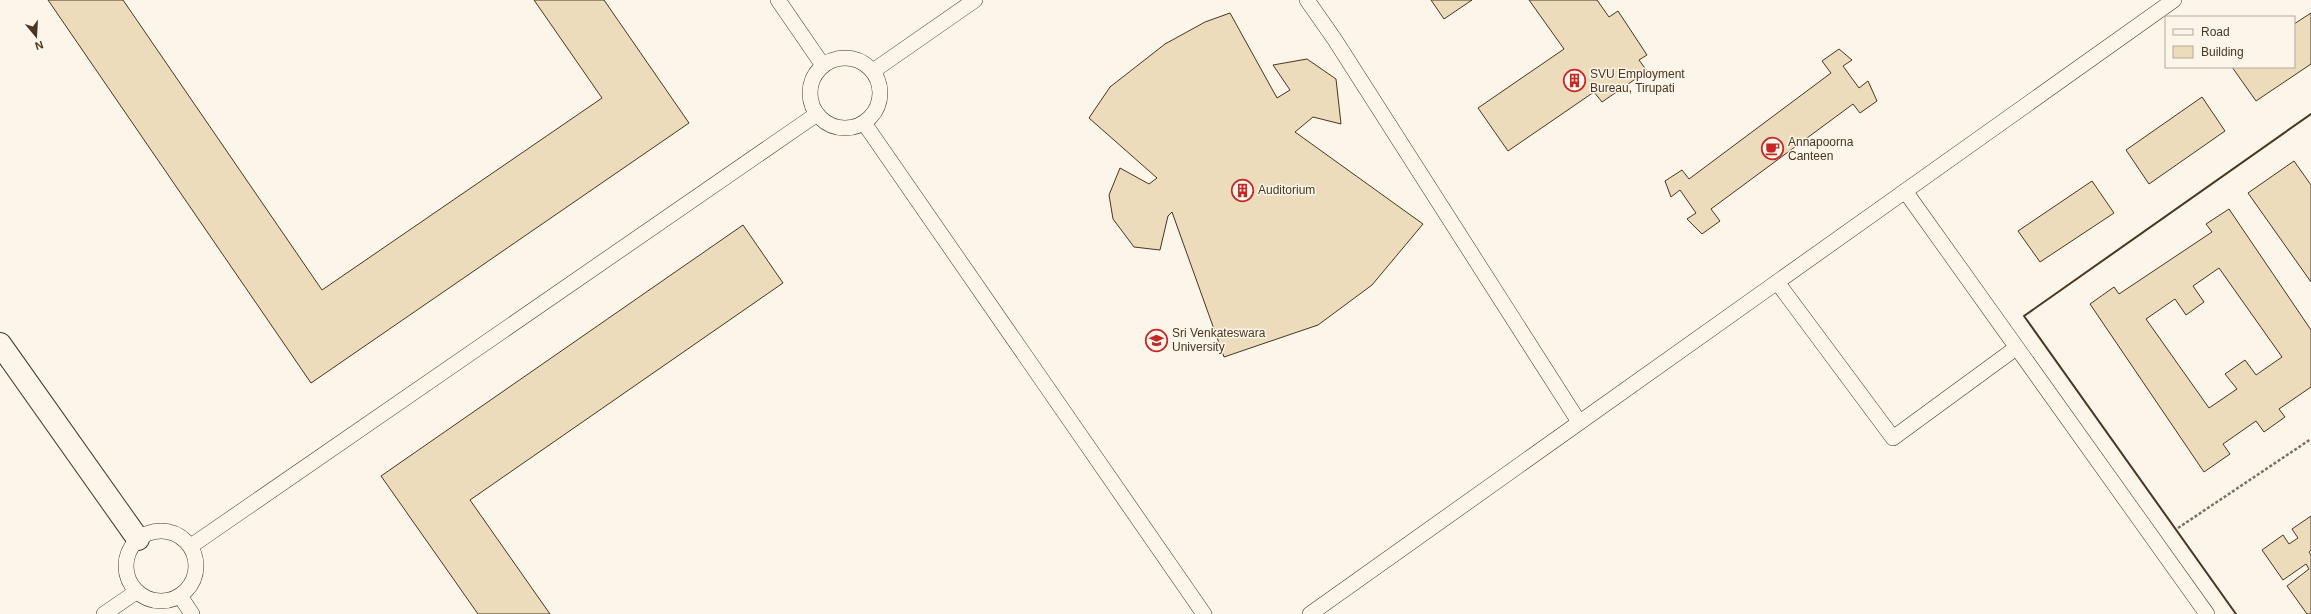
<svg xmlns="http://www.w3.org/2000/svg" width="2311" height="614" font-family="Arial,sans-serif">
	<rect width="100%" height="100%" fill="#fbf6e9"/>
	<path fill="#ecdcbc" stroke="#4a3520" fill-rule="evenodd" d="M48 0H123L322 290 602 98 534 0H604L689 123 311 383Z
		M1431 0H1472L1444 19Z
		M1529 0H1597L1609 17 1618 11 1647 55 1639 60 1647 71 1602 102 1594 92 1508 151 1478 108 1564 49Z
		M1230 13 1277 98 1290 90 1273 65 1307 59 1336 79 1341 124 1313 117 1295 132 1423 224 1372 285 1318 325 1224 357 1172 212 1168 216 1160 250 1134 247 1113 219 1109 195 1120 168 1149 184 1157 178 1089 118 1110 87 1165 44 1205 22Z
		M2311 13V64L2256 101 2232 67H2294V24Z
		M1839 49 1852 60 1843 66 1859 88 1868 81 1877 101 1860 113 1853 104 1711 209 1720 221 1702 234 1687 219 1696 213 1680 190 1671 197 1665 181 1682 170 1689 179 1831 73 1822 61Z
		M2202 97 2225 131 2149 184 2126 150Z
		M2294 161 2311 185V282L2248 193Z
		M2092 181 2114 213 2040 262 2018 231Z
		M2229 209 2311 330V387L2279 409 2285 417 2264 432 2256 421 2223 444 2230 454 2204 472 2090 304 2114 287 2119 294 2212 232 2206 224ZM2219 268 2282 357 2256 375 2245 360 2225 374 2237 389 2209 408 2146 319 2175 299 2186 315 2204 302 2193 286Z
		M743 225 783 283 470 500 550 614H478L381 476Z
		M2311 516V550L2309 552 2311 555V614H2307L2287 586 2309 569 2306 564 2283 580 2262 550 2283 535 2289 544 2298 538 2292 529Z"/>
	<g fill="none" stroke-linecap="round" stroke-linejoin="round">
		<defs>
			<path id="lane" d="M778 0 822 64
				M1307 0 1335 40 1579 422
				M810 93a35 35 0 1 1 70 0a35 35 0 1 1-70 0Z
				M873 71 975 0
				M864 123 1204 614
				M1905 191 2207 614
				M1777 282 1893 438 2016 348
				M126 566a35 35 0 1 1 70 0a35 35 0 1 1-70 0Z
				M191 546 817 114
				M180 596 192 614
				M104 614 136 592
				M1310 614 2174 0"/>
			<path id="street" d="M0 344 138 539"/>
		</defs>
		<use href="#lane" stroke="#4a3520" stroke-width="16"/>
		<use href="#street" stroke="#4a3520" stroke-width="24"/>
		<path stroke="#7f6f5c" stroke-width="2.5" stroke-dasharray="3 2" stroke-linecap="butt" d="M2178 528 2311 439"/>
		<use href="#lane" stroke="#fbf6e9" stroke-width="15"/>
		<use href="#street" stroke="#fbf6e9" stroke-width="22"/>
		<path stroke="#4a3520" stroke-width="2" d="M2236 614 2024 316 2311 114"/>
	</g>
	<defs>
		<symbol id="building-ring" viewBox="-11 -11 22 22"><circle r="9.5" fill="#fbf6e9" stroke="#c62828" stroke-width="1.5"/><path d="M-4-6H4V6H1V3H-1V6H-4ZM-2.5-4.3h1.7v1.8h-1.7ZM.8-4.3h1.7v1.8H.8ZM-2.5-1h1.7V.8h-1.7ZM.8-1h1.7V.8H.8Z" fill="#c62828"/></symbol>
		<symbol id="cafe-ring" viewBox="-11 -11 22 22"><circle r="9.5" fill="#fbf6e9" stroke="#c62828" stroke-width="1.5"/><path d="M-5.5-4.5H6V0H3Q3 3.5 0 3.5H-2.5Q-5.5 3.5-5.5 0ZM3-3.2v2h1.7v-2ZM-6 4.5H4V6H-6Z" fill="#c62828"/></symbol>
		<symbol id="university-ring" viewBox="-11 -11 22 22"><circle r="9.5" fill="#fbf6e9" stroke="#c62828" stroke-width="1.5"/><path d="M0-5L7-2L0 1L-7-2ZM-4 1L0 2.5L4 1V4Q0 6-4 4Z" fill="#c62828"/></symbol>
	</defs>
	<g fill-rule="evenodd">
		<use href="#building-ring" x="1562" y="68" width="25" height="25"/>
		<use href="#cafe-ring" x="1760" y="136" width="25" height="25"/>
		<use href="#building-ring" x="1230" y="178" width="25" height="25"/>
		<use href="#university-ring" x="1144" y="328" width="25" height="25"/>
	</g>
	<g text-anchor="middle" stroke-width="3" stroke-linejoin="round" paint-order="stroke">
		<g font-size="12" fill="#4a3520" stroke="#fbf6e9" text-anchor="start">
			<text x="1590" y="78">SVU Employment<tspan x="1590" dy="14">Bureau, Tirupati</tspan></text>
			<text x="1788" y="146">Annapoorna<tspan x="1788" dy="14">Canteen</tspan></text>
			<text x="1258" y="194">Auditorium</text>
			<text x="1172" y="337">Sri Venkateswara<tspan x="1172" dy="14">University</tspan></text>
		</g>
	</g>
	<rect x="2165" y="16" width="130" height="52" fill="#fbf6e9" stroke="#b4a999"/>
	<rect x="2173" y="29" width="20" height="6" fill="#fbf6e9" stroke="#b4a999"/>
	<text x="2201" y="36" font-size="12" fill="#4a3520">Road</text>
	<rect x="2173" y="46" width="20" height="12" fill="#ecdcbc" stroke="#b4a999"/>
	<text x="2201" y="56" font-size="12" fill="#4a3520">Building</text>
	<g transform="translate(36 36) rotate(162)" stroke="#fbf6e9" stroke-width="3" paint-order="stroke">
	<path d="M0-3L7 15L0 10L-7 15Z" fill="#4a3520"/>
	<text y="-6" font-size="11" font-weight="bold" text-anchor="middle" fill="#4a3520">N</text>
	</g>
</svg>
